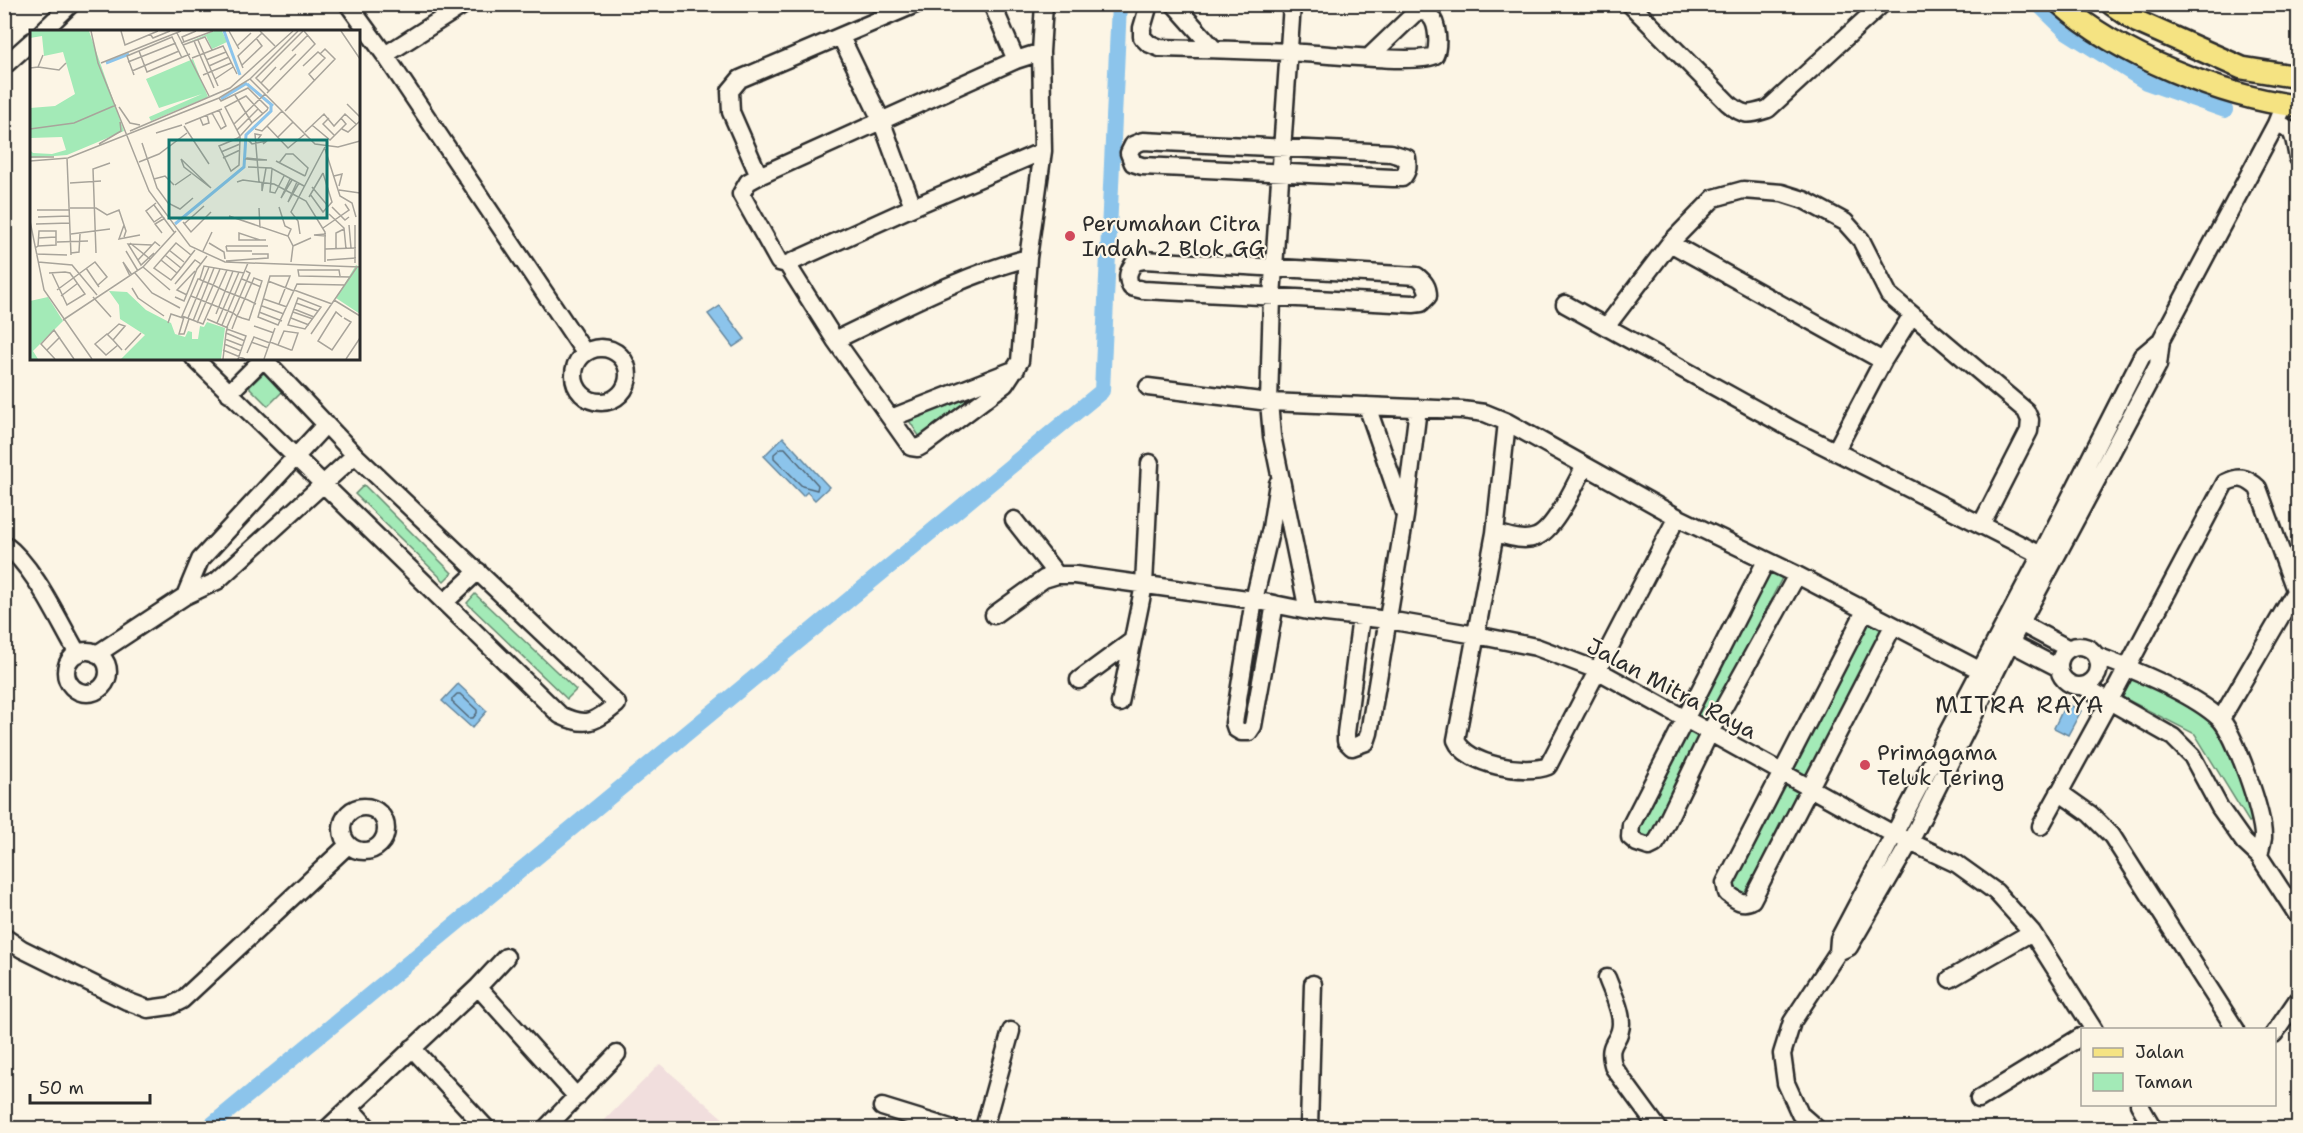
<svg xmlns="http://www.w3.org/2000/svg" width="2303" height="1133" font-family="'Shantell Sans',sans-serif">
	<rect width="100%" height="100%" fill="#fcf5e5"/>
	<filter id="ink" filterUnits="userSpaceOnUse"><feTurbulence type="fractalNoise" baseFrequency=".0167" numOctaves="2"/><feDisplacementMap in="SourceGraphic" scale="12" xChannelSelector="R" yChannelSelector="G"/><feConvolveMatrix kernelMatrix="1 2 1 2 8 2 1 2 1" color-interpolation-filters="sRGB"/></filter>
	<g filter="url(#ink)">
		<path fill="#f1dedd" d="M660 1064 734 1128H597Z"/>
		<path fill="#a3eab7" stroke="#678a71" stroke-width="1.5" d="M266 371 284 390 268 406 249 387Z
			M1003 383 923 442 908 419Z
			M364 485 452 573 444 581 355 494Z
			M1768 568 1783 576 1708 722 1692 715Z
			M475 594 576 690 567 699 467 603Z
			M1865 615 1886 625 1810 778 1790 768Z
			M2134 674 2224 721 2257 818 2249 822 2195 734 2122 697Z
			M1687 728 1703 736 1651 839 1635 831Z
			M1784 781 1803 790 1749 895 1730 886Z"/>
		<path fill="#8cc4eb" stroke="#65879e" stroke-width="1.5" d="M720 306 745 339 733 347 708 314Z
			M783 437 829 487 815 500 807 492 803 496 764 456Z
			M458 684 487 711 472 728 442 701Z
			M2066 703 2081 711 2068 735 2054 728Z"/>
		<g fill="none" stroke-linecap="round" stroke-linejoin="round">
			<path stroke="#526878" stroke-width="1.5" d="M781 448H785L818 485 817 490 802 486 774 458V454Z
				M457 694H460L477 710V713L473 718H469L452 702V699Z"/>
			<path stroke="#8cc4eb" stroke-width="16" d="M2038 4 2067 32 2146 82 2225 110
				M208 1128 1102 391 1119 4"/>
			<defs>
				<path id="minor" d="M348 4 385 55 585 353
					M992 4 1016 60
					M1149 4 1142 28V37L1148 43 1160 48C1203 49 1246 50 1289 52 1314 53 1420 65 1435 55 1439 46 1438 23 1430 16 1427 12 1421 12 1416 12L1369 57
					M1174 4 1214 49
					M1292 4 1272 297 1269 402 1272 436 1308 611
					M1630 4 1728 103C1744 117 1749 115 1768 109L1882 4
					M42 32 71 4
					M841 37 881 120 913 207
					M1041 52 1016 60 759 176 748 182 741 194 779 262 787 264 835 340 911 447 918 448 925 444 1005 384 1020 361 1028 258 1043 151 1041 52 1044 4
					M385 55 465 4
					M4 66 32 41
					M2276 124C2296 127 2294 141 2298 158
					M1143 141 1391 153 1407 158C1408 166 1408 172 1402 178H1393L1142 166 1133 163 1129 153 1133 145Z
					M759 176 731 112 730 91 740 79 916 4
					M1670 243 1883 361
					M1144 260 1417 276C1424 282 1428 286 1428 296L1421 303 1413 304 1143 290 1131 287C1126 277 1128 271 1135 262Z
					M787 264 913 207 1043 151
					M1565 304 1793 430 2041 555
					M1606 327 1670 243 1714 198 1743 190 1782 193 1804 200 1845 222 1861 240 1889 295 2026 411 2030 420 2029 431 1981 525
					M835 340C898 310 960 276 1028 258
					M574 375a27 27 0 1 1 54 0a27 27 0 1 1-54 0Z
					M194 358 560 715C587 728 595 722 617 704L355 455 263 358
					M1148 387 1269 402 1462 410 1485 413 1507 422 1677 517 1797 575 1993 677
					M229 393 263 359
					M1367 406 1404 513
					M891 418 1016 369
					M1507 422 1495 533 1456 740C1466 765 1526 775 1548 766L1677 517
					M1835 452 1883 361 1912 315
					M1014 520 1057 575
					M1495 533C1507 536 1523 542 1536 537 1555 530 1575 484 1585 466
					M4 544C35 567 58 620 78 654
					M1766 561 1631 825 1630 837 1637 843 1649 847 1655 844 1659 838 1710 732 1797 575
					M185 596 200 560 326 424
					M445 602 478 571
					M1275 604 1253 726 1249 732H1241L1236 729 1234 723 1254 600 1271 528 1278 483
					M1865 611 1725 883 1727 893C1735 899 1742 906 1752 900L1893 626
					M994 615 1044 579 1057 575H1075L1254 600 1308 611 1388 620 1476 635 1536 647 1597 670 1893 834 1957 864 1996 892 2032 932 2094 1030
					M1361 617 1346 733V741L1352 747 1366 742 1369 733 1405 516 1418 408
					M2011 618 2069 649
					M2001 638 2059 668
					M2059 666a20 20 0 1 1 40 0a20 20 0 1 1-40 0Z
					M66 672a21 21 0 1 1 42 0a21 21 0 1 1-42 0Z
					M97 654 185 596 217 581 355 455
					M2097 656C2132 669 2192 693 2219 718 2235 732 2264 816 2263 838 2262 844 2260 850 2259 856
					M1079 680 1132 641
					M2083 686 2173 737 2192 756 2220 808 2244 842 2259 856 2298 916
					M1120 703 1144 585 1150 463
					M2221 719 2296 590
					M2059 792 2090 814 2112 836 2236 1030
					M342 829a22 22 0 1 1 44 0a22 22 0 1 1-44 0Z
					M2041 826 2110 700 2225 483C2239 476 2246 477 2258 488L2298 598
					M4 937 22 949 127 1001 148 1009 170 1006 182 1000 348 845
					M1838 952 1839 939 2041 555 2142 356 2161 340
					M1607 978C1612 992 1621 1008 1621 1023 1621 1044 1605 1040 1614 1068L1658 1128
					M1950 979 2032 932
					M478 987 577 1097
					M2274 1034 2298 999
					M412 1048 486 1128
					M1979 1099 2082 1036
					M2139 1104 2153 1128
					M882 1107 950 1128
					M350 1108 368 1128
					M328 1128 478 987 506 957
					M546 1128 617 1054
					M984 1128 1011 1031
					M1309 1128 1313 984
					M1816 1128 1800 1114 1786 1083 1782 1054 1792 1022 1838 952 1849 947 1910 842 2010 643 2158 365 2161 340 2276 124 2284 104"/>
				<path id="major" d="M2061 4C2116 54 2225 98 2298 106
					M2112 4 2138 22 2242 68 2298 77"/>
			</defs>
			<use href="#minor" stroke="#2b2b2b" stroke-width="21"/>
			<use href="#major" stroke="#2b2b2b" stroke-width="26"/>
			<use href="#minor" stroke="#fcf5e5" stroke-width="16"/>
			<use href="#major" stroke="#f5e382" stroke-width="21"/>
		</g>
	</g>
	<g fill="#d1495b" stroke="#fcf5e5" stroke-width="2">
		<circle cx="1070" cy="236" r="6"/>
		<circle cx="1865" cy="765" r="6"/>
	</g>
	<g text-anchor="middle" stroke-width="4.5" stroke-linejoin="round" paint-order="stroke">
		<g font-size="22" fill="#2b2b2b" stroke="#fcf5e5" text-anchor="start">
			<text x="1082" y="231">Perumahan Citra<tspan x="1082" dy="25">Indah 2 Blok GG</tspan></text>
			<text x="1877" y="760">Primagama<tspan x="1877" dy="25">Teluk Tering</tspan></text>
		</g>
		<g font-size="22" fill="#2b2b2b" stroke="#fcf5e5">
			<text transform="translate(1672 688) rotate(28)" y="8">Jalan Mitra Raya</text>
		</g>
		<g font-size="24" letter-spacing="1.5" fill="#2b2b2b" stroke="#fcf5e5">
			<text x="2020" y="713">MITRA RAYA</text>
		</g>
	</g>
	<g transform="translate(30 30)">
		<rect width="330" height="330" fill="#fcf5e5"/>
		<path d="M0 1H59L94 101 37 125 0 128V120L3 123 22 124 36 120 32 107 0 108V78L25 76 45 64 33 22 14 26 12 6 0 8ZM184 1H192L197 12 182 19 176 6 157 13ZM163 29 178 67 121 91 119 87 172 64 129 78 116 49ZM326 235 330 237V284L306 268ZM79 261 97 262 116 280 141 293 145 304 155 307 158 301 162 302V309H168L170 296 174 297 177 292 195 298 191 329H91L115 305 90 289 89 275ZM18 267 33 291 3 321 8 329H0V271Z" fill="#a3eab7"/>
		<path fill="none" stroke="#8cc4eb" stroke-width="3" d="M194 1 210 45M76 33 99 24M217 54 243 76M191 69 217 53M145 194 214 137 216 105 241 81V75"/>
		<path fill="none" stroke="#a8a49b" stroke-width="1.5" d="M61 1 68 33 119 161 160 216 195 232 330 237M91 1 95 15 128 1M199 1 209 19M230 1 245 16M311 1 330 29M147 3 179 66M120 4 123 8 140 1M168 10 188 56M164 11 184 58M154 12 152 7 166 1M151 13 183 1M153 15 175 7 182 20M207 16 221 3M109 21 117 42 160 24M262 21 278 5M162 28 193 16 207 44M176 30 196 22M98 32 146 13M71 33 151 1M212 35 232 16 226 8M179 36 199 27M273 36 288 22 295 28 279 44 285 51M8 37 29 40 36 33M0 38 8 37 13 25M213 38 208 26 232 3M250 40 266 24M102 41 149 21M104 45 97 26 142 7 152 28M173 45 201 33M185 49 203 37M220 49 285 114 308 117 330 111M231 53 246 37M239 61 226 48 273 1M237 63 285 14 274 1M205 65 222 93M189 68 191 71 218 58 238 78 237 80 222 93 211 105 208 108 189 116 201 141 209 135 210 109V106L195 77 216 66 233 84M317 74 330 87M89 77 100 93 110 95M255 81 305 29 295 19 290 24M182 83 191 99 196 96 189 80M170 88 173 95 179 93 177 85M299 88 293 94 305 106M155 94 192 79M204 94 235 64M282 95 300 110 316 94 311 88M154 96 179 134M237 96 258 118 275 104M0 99 44 93 86 75M225 99 232 101 252 81M312 99 318 102 330 91M207 100 228 79M100 101 200 58 263 1M275 102 294 84 304 96 315 84 326 94M126 103 152 95M248 107 263 92M228 109 231 105 225 104 229 152M112 113 127 158 138 173 150 179 163 168M69 114 91 101 90 92M222 114 218 110H219L222 114 237 111 233 114M295 119 310 166 322 173 326 187M191 122 210 114M0 127H24M37 128 41 225M193 128 210 120M151 129 154 137 181 158M151 129 181 158M216 129 217 128 237 130H226ZM0 131 38 128 189 68 220 49 268 1M246 131 275 146M109 132 129 124 157 103M249 133 256 124H263L278 138 275 146M218 137 241 138 274 156M242 139 240 162 245 163 254 146M304 146 312 144 309 156M124 149 135 146 144 155M260 149 251 168 262 150M207 152 213 150 244 154 276 171 295 202V232M232 152V161L236 138M267 152 258 172 269 153M40 153 71 151M145 155 161 144M282 157 298 176M309 160 330 163M280 164 293 182 302 172 293 143M279 167 293 143M126 173 116 181 124 192 133 186M124 175 144 202M249 177 255 196 261 199 258 206M302 177 315 190 319 187M40 178H66L77 185 89 180 96 201 94 207M229 178 230 198M7 180H40M299 184 314 198 316 219M199 186 258 206 263 216 261 232M8 187 40 186M0 191 14 260 62 329M153 192 161 202 181 182M6 194 40 193M154 194 174 176M94 195 89 209 110 205M319 195 321 218M293 198 319 180 315 174M132 203 125 194 135 188M41 204 80 199M270 204 268 191 261 182 295 117M296 204 284 205 296 206M8 208 26 207M230 210 209 203V210H236M27 212 58 211M100 213 120 229M179 213 194 222 195 229M122 215 98 214 111 235 124 223M196 216H238M196 216 197 221H222M263 216 281 208M5 218 8 216 9 201H26V215L8 216M295 219 326 218M306 219V203L314 199M139 220 154 232M96 221 108 241M173 221 182 202M41 223 49 222 50 204M66 223 63 139 80 133M6 224 37 225M135 225 151 238M161 225 146 213 124 238 141 250 147 243 151 238 161 225 165 220M108 230 125 212 130 216M131 230 147 243M297 230 326 228M196 231 238 228V224H222M8 232 42 235 67 265M325 233V195M113 237 140 260M56 238 69 257M197 240 173 294 152 286 168 249H169L173 251 183 255 195 261 218 270 226 274M19 243 35 242 40 243 55 264 37 275 22 243M105 243 122 263 150 278M100 246 93 232 102 245M310 246 309 240H268L269 246 320 247M170 249 174 236 214 243M212 249 231 257M238 251 264 261M145 254 165 230 171 234M102 258 108 268 134 286M27 260 65 232 77 247 68 255M264 260 302 274M157 265 147 260 165 241M31 266 48 253M161 266 203 283 207 286 212 288 219 290 232 251 224 248 212 275 210 280 207 286 202 299M63 267 81 287M145 267 154 271 167 239 177 226M268 268 291 277 275 299 258 295ZM234 269 257 277M304 270 330 286M266 273 288 281M249 274 260 246H240L228 287 248 295 267 254 315 255M232 276 254 284M264 279 284 287M229 282 252 291M263 282 283 289M186 284 203 241M154 287 149 304H154L159 289M312 287 306 282 288 311 302 320 321 292 314 288M158 288 179 237M261 288 279 295M177 289 198 298M33 290 113 237 146 201M163 291 184 238M138 293 141 284 153 288M167 293 190 239M187 293 209 242M192 295 218 233M224 296 244 303M197 297 220 243 216 241M196 303 197 299 216 306 208 329M196 303 215 311M78 304 89 294 95 296 83 310M281 304 327 237M195 309 213 316M221 312 238 318M240 312 261 320H262L268 303 254 301 248 315M194 314 211 321M88 315 76 325 65 314 77 304 83 310 92 320M17 320 30 307M95 320 111 303M193 320 215 329M217 323 224 307 240 313M25 329 11 314 24 300 44 329M193 329 196 303M234 329 245 298M316 329 330 308"/>
		<path fill="#0f766e" fill-opacity="0.15" stroke="#0f766e" stroke-width="3" d="M139 110H297V188H139Z"/>
		<rect width="330" height="330" fill="none" stroke="#2b2b2b" stroke-width="3"/>
	</g>
	<rect width="2303" height="1133" fill="none" stroke="#fcf5e5" stroke-width="24"/>
	<rect x="12" y="12" width="2279" height="1109" fill="none" stroke="#2b2b2b" stroke-width="2" filter="url(#ink)"/>
	<rect x="2081" y="1028" width="195" height="78" fill="#fcf5e5" stroke="#a8a49b" stroke-width="1.5"/>
	<rect x="2093" y="1048" width="30" height="9" fill="#f5e382" stroke="#a8a49b" stroke-width="1.5"/>
	<text x="2135" y="1058" font-size="18" fill="#2b2b2b">Jalan</text>
	<rect x="2093" y="1073" width="30" height="18" fill="#a3eab7" stroke="#a8a49b" stroke-width="1.5"/>
	<text x="2135" y="1088" font-size="18" fill="#2b2b2b">Taman</text>
	<path d="M30 1094v9h120v-9" fill="none" stroke="#2b2b2b" stroke-width="3"/>
	<text x="39" y="1094" font-size="18" fill="#2b2b2b" stroke="#fcf5e5" stroke-width="4.5" paint-order="stroke">50 m</text>
</svg>
